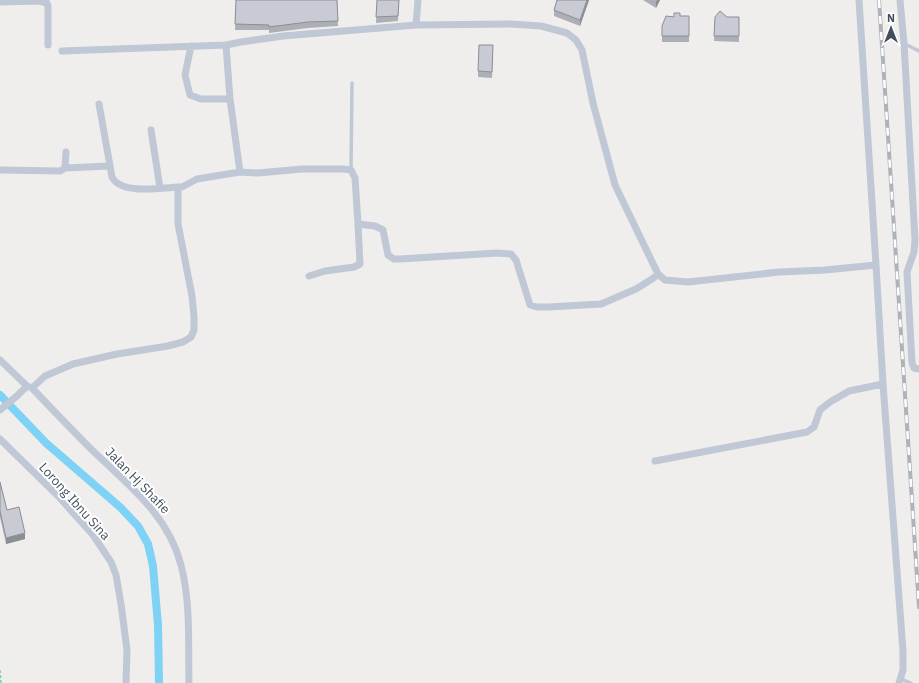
<svg xmlns="http://www.w3.org/2000/svg" width="919" height="683" font-family="'IBM Plex Sans',sans-serif">
	<rect width="100%" height="100%" fill="#f0eded"/>
	<g fill="none" stroke-linecap="round" stroke-linejoin="round">
		<path stroke="#7ed2f5" stroke-width="8" d="M0 395 46 443 120 507 138 526 148 544 153 566 158 625 159 683"/>
		<path stroke="#6bd5aa" stroke-width="1.5" stroke-dasharray="3 2" stroke-linecap="butt" d="M0 670 1 683"/>
		<path stroke="#bfc8d4" stroke-width="3.5" d="M905 44 919 51
			M351 170 352 83
			M901 679 911 683"/>
		<path stroke="#bfc8d4" stroke-width="7" d="M900 0 904 43 915 240 914 252 907 272 912 363 914 368 919 369
			M0 2 39 1 47 3 48 6V45
			M416 25 418 0
			M226 45 230 99 240 172
			M191 46 185 75 190 95 201 99H230
			M62 51 226 45 241 42 283 36 416 25 511 24 541 26 567 33 576 40 582 50 593 103 615 185 658 274 665 280 688 282 779 272 825 270 876 265 859 0
			M99 104 112 177C121 195 161 188 178 187H182L197 179 240 172 258 173 302 169H343L351 170 355 178 358 224 375 226 383 230 388 255 394 259H400L497 253 511 254 516 260 530 305 537 307H548L601 304 636 289 652 279 658 274
			M151 130 160 188
			M65 168 109 166
			M0 170 60 171 65 168 66 152
			M876 265 883 384 903 651V670L899 683
			M309 276 325 271 354 267 360 264 358 224
			M0 360 27 386 32 388C51 408 71 429 91 449 127 484 168 514 181 565 191 603 188 644 189 683
			M32 388 45 376 73 364 117 354 168 346 183 342 191 337 194 330V316L192 296 178 224V187
			M0 410 18 395 27 386
			M0 439 58 496 93 535 111 562 116 575 121 604 127 650 126 683
			M655 461 807 432 814 427 820 410 830 402 849 391 883 384"/>
		<defs>
			<path id="rail" d="M879 0 919 607"/>
		</defs>
		<use href="#rail" stroke="#afb2b9" stroke-width="4"/>
		<use href="#rail" stroke="#fff" stroke-width="2.5" stroke-dasharray="8" stroke-linecap="butt"/>
	</g>
	<path fill="#adafb6" d="M236 0H337L338 26 308 28 269 33V30H235Z
		M377 0H399L398 21 376 23Z
		M557 0H589L580 26 554 16V10Z
		M643 0H660L656 8Z
		M680 16H689V42H662V26L674 17Z
		M715 17H739V42L714 41Z
		M493 51 492 78 478 77V71Z
		M0 482 7 510 25 539 6 544 0 517Z"/>
	<path fill="#8d8e94" d="M587 0H589L580 26V20Z
		M657 0H660L656 8V2Z
		M25 533V539L6 544V538Z"/>
	<path fill="#c9cbd4" stroke="#8d8e94" d="M236 0H337L338 21 308 22 269 27V25L235 24Z
		M377 0H399L398 16 376 17Z
		M557 0H587L580 20 554 10Z
		M720 11 727 17H739V36H714L715 17Z
		M674 13H680V16H689V36H662V26L666 16 674 17Z
		M479 45H493L492 72 478 71Z
		M0 482 7 510 19 507 25 533 6 538 0 511Z"/>
	<g text-anchor="middle" stroke-width="4" stroke-linejoin="round" paint-order="stroke">
		<g font-size="13" fill="#444f5d" stroke="#fff">
			<text transform="translate(138 480) rotate(46)" y="5">Jalan Hj Shafie</text>
			<text transform="translate(75 501) rotate(48)" y="5">Lorong Ibnu Sina</text>
		</g>
	</g>
	<g transform="translate(891 28)" stroke="#ffffff" stroke-width="3" paint-order="stroke">
	<path d="M0-3L7 15L0 10L-7 15Z" fill="#444f5d"/>
	<text y="-6" font-size="11" font-weight="bold" text-anchor="middle" fill="#444f5d">N</text>
	</g>
</svg>
